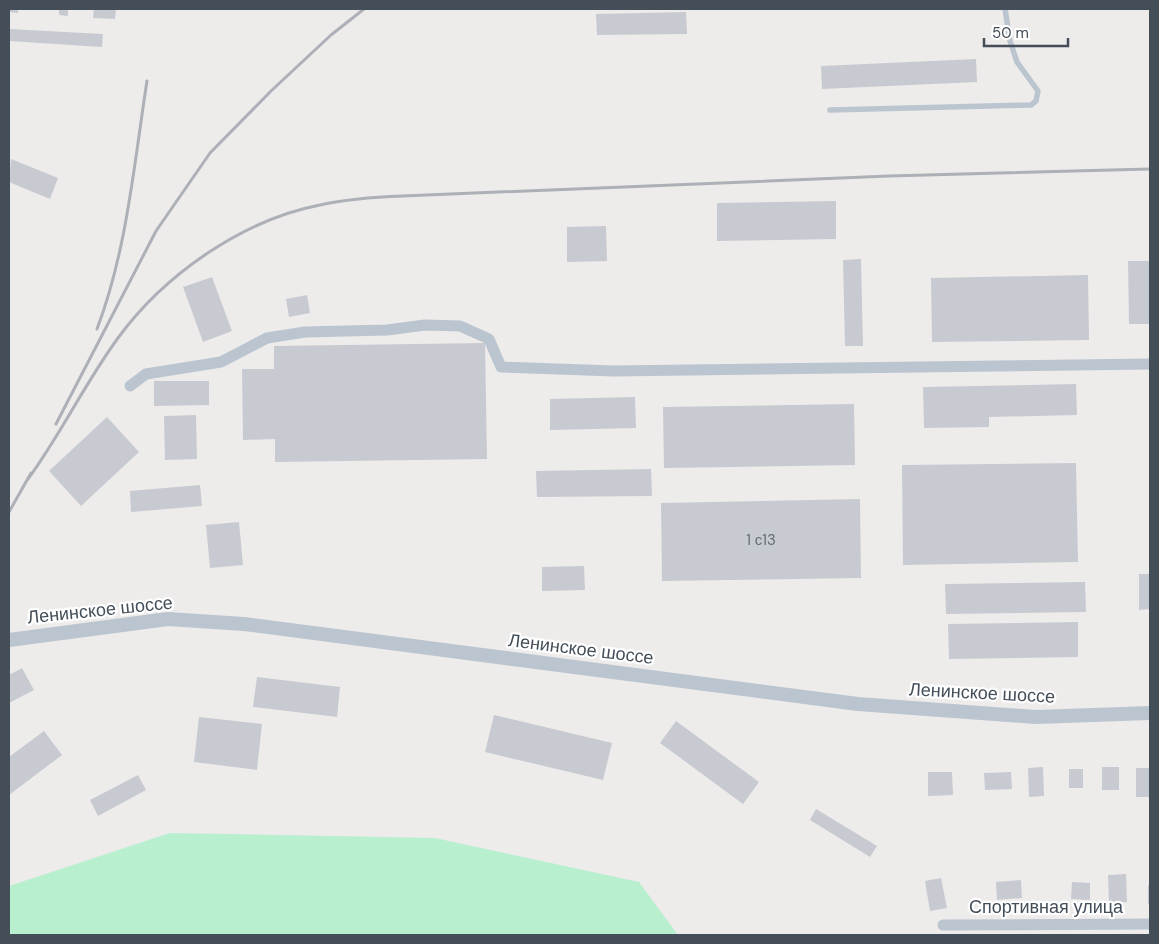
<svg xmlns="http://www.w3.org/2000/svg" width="1159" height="944" font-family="'DM Sans',sans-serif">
	<rect width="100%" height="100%" fill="#eeebeb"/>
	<path fill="#b7efcf" d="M170 833 435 838 639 882 678 935H9V886Z"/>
	<path fill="#c8cad1" d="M9 9H18V13L9 12Z
		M59 9H68V16L59 15Z
		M94 9H116L115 19 93 18Z
		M686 12 687 34 597 35 596 14Z
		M9 29 103 34 102 47 9 41Z
		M976 59 977 82 822 89 821 66Z
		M11 159 58 178 50 199 9 182Z
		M836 201V239L717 241V203Z
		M606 226 607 261 567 262V227Z
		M861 259 863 346H845L843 260Z
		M1128 261H1150V324H1129Z
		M1088 275 1089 340 932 342 931 278Z
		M212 277 232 331 203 342 183 287Z
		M307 295 310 313 289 317 286 299Z
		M485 343 487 459 275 462V439L243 440 242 369H274V346Z
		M154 381H209V405L154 406Z
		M1076 384 1077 415 989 417V427L924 428 923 387Z
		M635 397 636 428 550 430V399Z
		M854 404 855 465 664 468 663 407Z
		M196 415 197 459 165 460 164 416Z
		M107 417 139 452 81 506 49 471Z
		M1076 463 1078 562 903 565 902 465Z
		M651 469 652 496 537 497 536 471Z
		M200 485 202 506 131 512 130 491Z
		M860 499 861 578 662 581 661 503Z
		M239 522 243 565 210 568 206 525Z
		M584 566 585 590 542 591V567Z
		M1139 574H1150V609L1139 610Z
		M1085 582 1086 612 946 614 945 584Z
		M1078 622V657L949 659 948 624Z
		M22 668 34 690 9 703V675Z
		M257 677 340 687 337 717 253 707Z
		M494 715 612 743 603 780 485 752Z
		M199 717 262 724 257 770 194 762Z
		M676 721 759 782 743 804 660 743Z
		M44 731 62 755 9 795V757Z
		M1043 767 1044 796 1029 797 1028 768Z
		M1102 767H1119V790H1102Z
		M1136 768H1150V797H1136Z
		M1069 769H1083V788H1069Z
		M928 772H952L953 795 928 796Z
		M1011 772 1012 789 985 790 984 773Z
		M138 775 146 790 98 816 90 800Z
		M816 809 877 846 870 857 810 820Z
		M1126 874 1127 902 1109 903 1108 875Z
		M941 878 947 908 930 911 925 881Z
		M1021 880 1022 898 997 900 996 882Z
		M1072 882 1090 883V900L1071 899Z
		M1148 885H1150V904H1148Z"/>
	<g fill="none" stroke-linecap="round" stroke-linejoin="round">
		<path stroke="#bbc5cf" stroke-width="5.5" d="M830 110 1031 105 1036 101 1038 91 1017 62 1010 41 1005 9"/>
		<path stroke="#bbc5cf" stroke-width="11" d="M130 386 146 374 221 362 267 338 305 332 387 330 425 325 460 326 489 339 501 367 614 371 1150 364
			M943 925 1150 924"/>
		<path stroke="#bbc5cf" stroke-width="14" d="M9 640 168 619 244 624 858 704 1036 717 1150 713"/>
		<path stroke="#adb0b6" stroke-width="3" d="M97 329C127 250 134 164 147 81
			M56 424 156 231 210 153 271 91 331 35 364 9
			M28 479C61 434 85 383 118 338 164 275 242 220 320 205 347 199 375 197 403 196L889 176 1150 169
			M9 512 31 473"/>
	</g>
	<g text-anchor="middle" stroke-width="4.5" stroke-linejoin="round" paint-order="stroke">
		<g font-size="15" fill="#646d77">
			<text x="761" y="545">1 с13</text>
		</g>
		<g font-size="18" fill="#434e59" stroke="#fff">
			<text transform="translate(100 610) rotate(-6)" y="6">Ленинское шоссе</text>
			<text transform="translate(581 649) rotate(7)" y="6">Ленинское шоссе</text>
			<text transform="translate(982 693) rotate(3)" y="6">Ленинское шоссе</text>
			<text x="1046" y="913">Спортивная улица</text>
		</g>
	</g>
	<rect width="1159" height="944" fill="none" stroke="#434e59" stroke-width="20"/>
	<path d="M984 38v8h84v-8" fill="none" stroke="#434e59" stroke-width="2.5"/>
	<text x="992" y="38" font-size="15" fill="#434e59" stroke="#ffffff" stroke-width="4" paint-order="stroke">50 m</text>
</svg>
